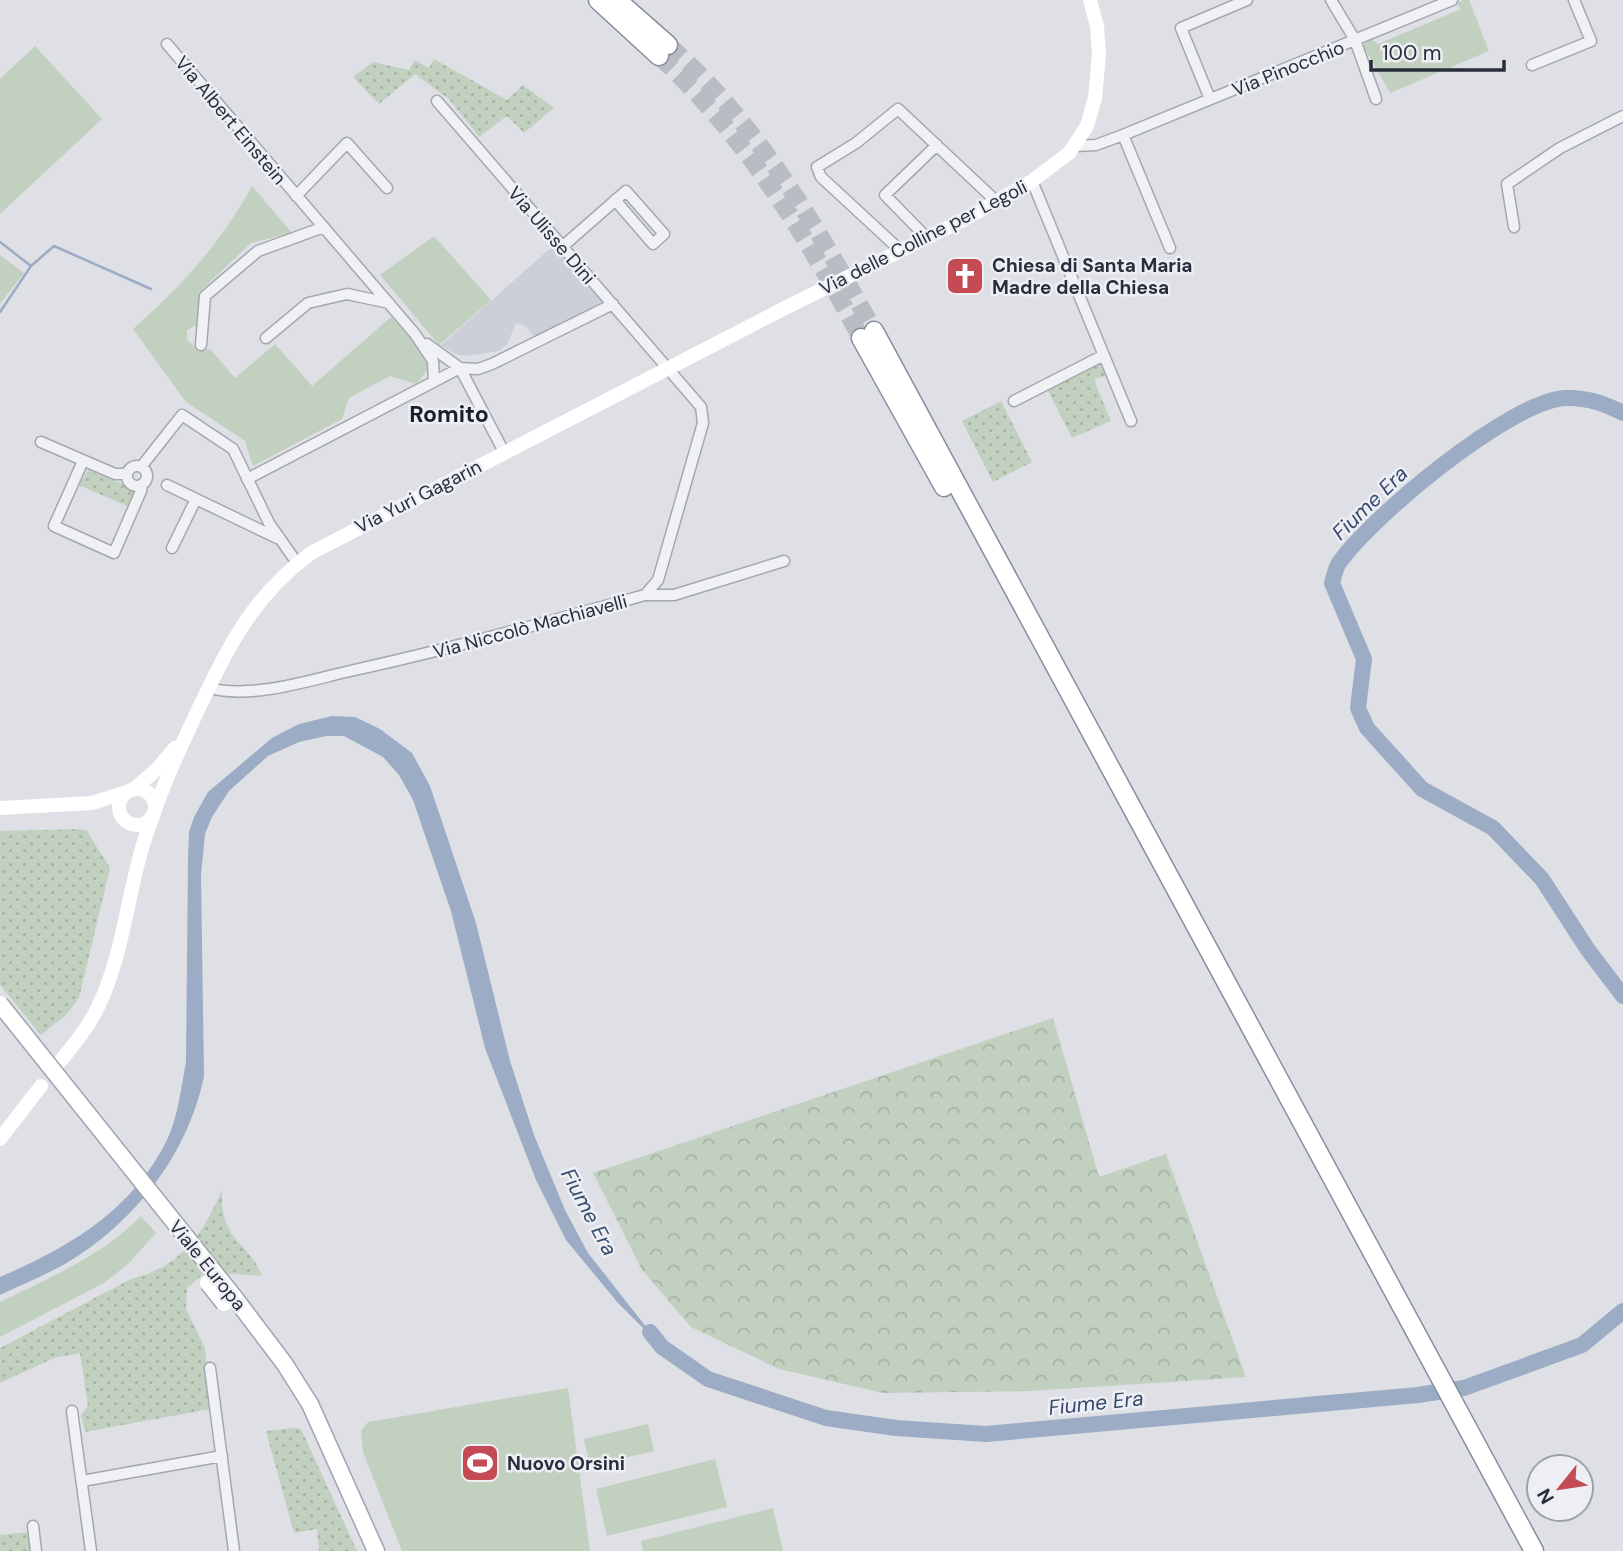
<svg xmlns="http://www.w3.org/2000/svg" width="1623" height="1551" font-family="'DM Sans',sans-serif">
	<defs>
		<pattern id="grass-dots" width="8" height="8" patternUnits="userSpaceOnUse" patternTransform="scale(1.75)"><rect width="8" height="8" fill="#c2d0bf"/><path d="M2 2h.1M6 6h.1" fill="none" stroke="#a7b3a5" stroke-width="1.8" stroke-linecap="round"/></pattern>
		<pattern id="forest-crowns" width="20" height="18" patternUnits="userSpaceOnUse" patternTransform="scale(1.75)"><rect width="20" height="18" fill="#c2d0bf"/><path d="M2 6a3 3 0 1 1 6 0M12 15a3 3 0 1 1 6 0" fill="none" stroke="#a7b3a5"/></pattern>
	</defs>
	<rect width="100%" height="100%" fill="#dee0e6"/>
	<path fill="#cccfd8" d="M554 245 602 302 534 337 525 326 516 323 507 345 499 351 466 356 455 354 441 345Z"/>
	<path fill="url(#grass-dots)" d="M434 59 507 100 523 85 554 108 524 133 507 116 479 137 449 99 415 74 379 104 353 77 373 62 409 70 415 60 429 68Z
		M1099 364 1107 375 1094 380 1111 421 1072 438 1047 389Z
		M1001 401 1032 462 993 482 962 421Z
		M88 470 135 489 129 507 79 485Z
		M81 829 87 831 110 868 79 998 67 1014 41 1035 0 985V831Z
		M222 1191C220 1242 247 1239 262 1276L206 1272 187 1288 186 1309 205 1348 210 1409 85 1432 81 1415 88 1406 80 1353 54 1358 0 1383V1348L131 1279C182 1266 201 1236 222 1191Z
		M294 1428 301 1429 357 1551H319L317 1529 294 1533 266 1431Z
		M28 1532 30 1551H0V1535Z"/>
	<path fill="url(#forest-crowns)" d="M1053 1018 1099 1177 1166 1154 1246 1377 1030 1391 883 1393 779 1369 691 1327 642 1270 593 1173Z"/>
	<path fill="#c2d0bf" d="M1464 0H1469L1489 51 1390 93 1363 45 1371 39 1378 44 1461 9 1456 3Z
		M35 46 102 119 0 214V79Z
		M252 186 292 233 251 243 199 292 197 325 187 330V340L195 347 211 350 235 378 275 344 312 386 391 317 426 354 428 369 416 384 390 376 349 398 342 419 253 466 245 441 186 402 133 329C183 285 220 244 252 186Z
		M434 236 491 300 439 345 380 275Z
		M0 255 24 273 0 304Z
		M141 1216 156 1233 128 1264 104 1283 0 1337V1302C49 1278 102 1256 141 1216Z
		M568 1388 590 1551H402L363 1452 361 1431 368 1422Z
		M648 1424 654 1451 590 1466 584 1439Z
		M715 1459 727 1507 607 1536 596 1489Z
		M773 1508 783 1551H643L641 1541Z"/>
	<path fill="#9bacc4" d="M332 716 355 717 380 729 412 753 430 786 476 923 510 1061 534 1135 565 1210 588 1253 662 1347 618 1303 566 1240 536 1180 485 1048 451 911 413 800 399 775 383 757 344 736H326L299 742 268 756 229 791 212 817 205 834 201 875 204 1076C188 1155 133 1225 63 1265 43 1276 21 1285 0 1295V1277C69 1247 132 1211 167 1140 178 1117 181 1088 186 1062L188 859 189 832 194 817 208 792 272 738 299 724Z"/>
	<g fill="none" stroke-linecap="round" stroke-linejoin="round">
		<path stroke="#9bacc4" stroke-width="2.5" d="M0 242 31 266 0 312
			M31 266 54 246 151 289"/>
		<path stroke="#9bacc4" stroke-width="16" d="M1623 413C1606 404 1586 397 1566 398 1511 400 1371 517 1339 563 1335 569 1334 577 1332 583L1364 659 1358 708 1367 728 1422 789 1493 828 1542 879 1588 950 1623 996
			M650 1332 662 1347 708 1379 826 1418 896 1428 986 1434 1418 1395 1464 1388 1582 1345 1623 1311"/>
		<path stroke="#babcc4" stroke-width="18" stroke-dasharray="18 9" stroke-linecap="butt" d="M668 45C757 122 818 229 874 331
			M659 56C745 135 807 236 861 338"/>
		<defs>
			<path id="street" d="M1331 0 1355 40 1376 99
				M167 44 415 334 433 361 434 382
				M1532 65 1591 41 1574 0
				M1210 99 1181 28 1247 0
				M1123 135 1170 248
				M1075 146 1096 145 1123 135 1452 0
				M1032 181 1131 421
				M296 196 347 143 387 188
				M1514 227 1507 184 1560 148 1623 116
				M927 238 885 195 937 145
				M562 247 626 191 664 234 653 244 615 200
				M901 251 821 177 817 167 856 143 898 109 997 202
				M266 338 308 303 347 294 389 303
				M427 344 460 368 504 452
				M201 345 205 296 258 251 324 227
				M1014 401 1104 355
				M41 442 115 474H127
				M83 461 54 526 114 553 141 491 142 484
				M127 476a10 10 0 1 1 20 0a10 10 0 1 1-20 0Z
				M141 467 182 415 233 449 269 523 297 563
				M247 479 460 368 478 369 492 364 613 304
				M167 485 277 538
				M172 548 196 499
				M645 595H674L784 561
				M209 688C252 699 307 681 350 671 450 649 547 622 645 595L658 580 703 423 701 407 437 101
				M210 1368 234 1551
				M72 1411 91 1551
				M82 1481 222 1456
				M33 1526 36 1551"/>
			<path id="primary" d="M234 1297 284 1363 310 1404 376 1551"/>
			<path id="highway" d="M598 0 659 56
				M618 1 668 45
				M874 331 1534 1551
				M861 338 944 487"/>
		</defs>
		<use href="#street" stroke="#a4a7b0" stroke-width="13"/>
		<use href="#primary" stroke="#9ea4b1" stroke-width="19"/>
		<use href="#highway" stroke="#868d9c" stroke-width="21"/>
		<use href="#street" stroke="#f0f1f5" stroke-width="10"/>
		<path stroke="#fff" stroke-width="14" d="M119 807a18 18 0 1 1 36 0a18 18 0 1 1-36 0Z
			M133 790 157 769 175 748
			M0 808 92 803 127 792
			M155 810C166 777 182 744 197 712 229 646 251 598 311 553L783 309 967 218 1032 181 1069 153 1087 126 1095 98 1099 54 1097 26 1090 0
			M58 1064C73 1046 88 1028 98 1007 127 947 128 877 153 816
			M0 1139 41 1086"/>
		<use href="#primary" stroke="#fff" stroke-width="16"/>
		<use href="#highway" stroke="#fff" stroke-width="18"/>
		<defs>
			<path id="primary-bridge" d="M0 1004 234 1297
				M208 1283 224 1303"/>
		</defs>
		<use href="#primary-bridge" stroke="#9ea4b1" stroke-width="19" stroke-linecap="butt"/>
		<use href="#primary-bridge" stroke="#fff" stroke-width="16"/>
	</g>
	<defs>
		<symbol id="church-square" viewBox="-11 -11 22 22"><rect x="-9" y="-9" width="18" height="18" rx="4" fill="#c44a54" stroke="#edeff4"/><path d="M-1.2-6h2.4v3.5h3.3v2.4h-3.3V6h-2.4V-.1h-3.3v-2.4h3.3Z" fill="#fff"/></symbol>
		<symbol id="stadium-square" viewBox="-11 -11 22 22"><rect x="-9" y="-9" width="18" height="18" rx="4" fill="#c44a54" stroke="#edeff4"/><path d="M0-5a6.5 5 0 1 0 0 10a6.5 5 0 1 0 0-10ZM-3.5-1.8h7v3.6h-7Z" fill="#fff"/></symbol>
	</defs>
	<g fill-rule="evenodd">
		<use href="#church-square" x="943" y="254" width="44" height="44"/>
		<use href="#stadium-square" x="458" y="1441" width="44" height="44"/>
	</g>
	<g text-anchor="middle" stroke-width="5" stroke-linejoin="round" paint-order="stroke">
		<g font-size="19" fill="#282e3c" stroke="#edeff4">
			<text transform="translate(1288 68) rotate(-22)" y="7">Via Pinocchio</text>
			<text transform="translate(231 120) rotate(50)" y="7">Via Albert Einstein</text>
			<text transform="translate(552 235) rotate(49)" y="7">Via Ulisse Dini</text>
			<text transform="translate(923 237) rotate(-27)" y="7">Via delle Colline per Legoli</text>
			<text transform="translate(418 496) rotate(-27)" y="7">Via Yuri Gagarin</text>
			<text transform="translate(530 626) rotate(-15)" y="7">Via Niccolò Machiavelli</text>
			<text transform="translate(208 1265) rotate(51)" y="7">Viale Europa</text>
		</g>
		<g font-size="19" font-weight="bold" fill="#282e3c" stroke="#edeff4" text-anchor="start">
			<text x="992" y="272">Chiesa di Santa Maria<tspan x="992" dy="22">Madre della Chiesa</tspan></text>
			<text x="507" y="1470">Nuovo Orsini</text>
		</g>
		<g font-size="21" font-style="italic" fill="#354a6d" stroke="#edeff4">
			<text transform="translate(1370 503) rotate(-44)" y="7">Fiume Era</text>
			<text transform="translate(589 1212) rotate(62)" y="7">Fiume Era</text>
			<text transform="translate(1096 1403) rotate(-6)" y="7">Fiume Era</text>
		</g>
		<g font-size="23" font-weight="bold" fill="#1a1f2d" stroke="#edeff4">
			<text x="449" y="422">Romito</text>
		</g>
	</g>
	<g transform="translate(1560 1488) rotate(240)"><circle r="33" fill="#edeff4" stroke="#9ea2aa" stroke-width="2"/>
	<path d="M0-5L12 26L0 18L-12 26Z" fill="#c44a54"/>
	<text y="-10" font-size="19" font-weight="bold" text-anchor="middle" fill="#282e3c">N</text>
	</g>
	<path d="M1371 60v10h133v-10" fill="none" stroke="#282e3c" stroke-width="3.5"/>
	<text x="1382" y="60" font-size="21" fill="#282e3c" stroke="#edeff4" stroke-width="5" paint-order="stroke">100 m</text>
</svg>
